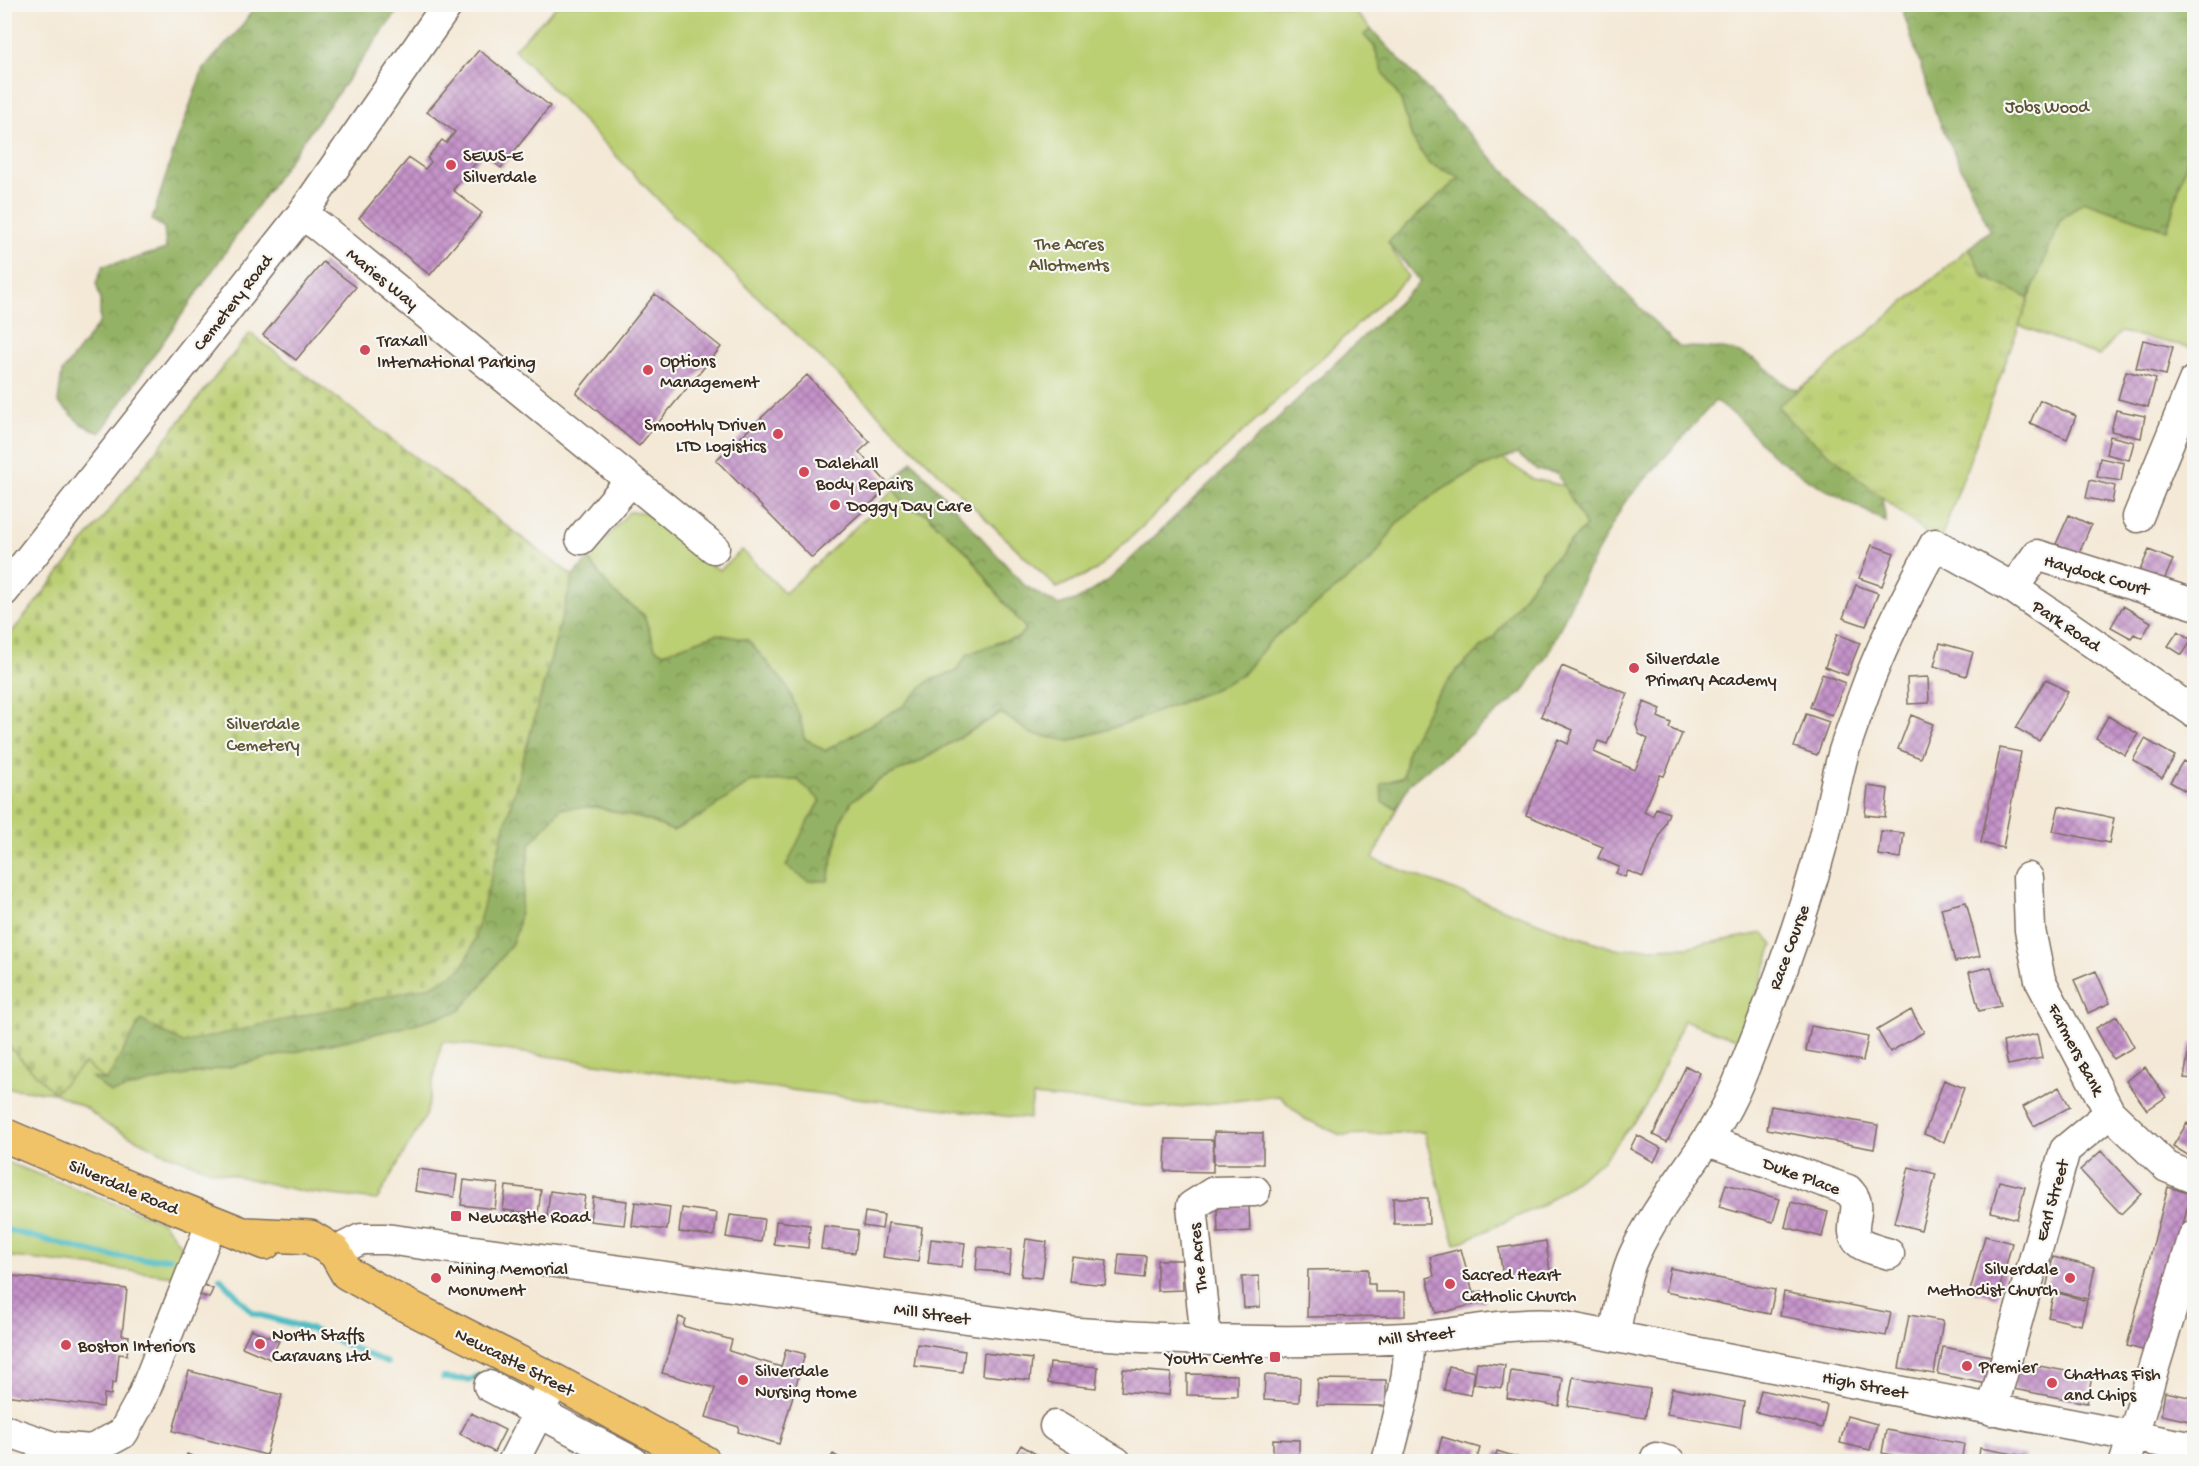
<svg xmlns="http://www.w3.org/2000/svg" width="2199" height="1466" font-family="'Gochi Hand',sans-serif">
	<defs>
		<pattern id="forest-crowns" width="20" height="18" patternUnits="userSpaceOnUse" patternTransform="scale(1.5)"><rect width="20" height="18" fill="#94b265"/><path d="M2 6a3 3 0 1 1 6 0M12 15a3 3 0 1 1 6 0" fill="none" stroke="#7a9153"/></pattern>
		<pattern id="cemetery-stones" width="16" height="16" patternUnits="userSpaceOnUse" patternTransform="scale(1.5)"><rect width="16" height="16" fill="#bbcf73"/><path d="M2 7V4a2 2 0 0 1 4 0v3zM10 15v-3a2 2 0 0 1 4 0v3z" fill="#a2b263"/></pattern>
		<pattern id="park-tufts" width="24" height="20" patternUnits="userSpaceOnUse" patternTransform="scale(1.5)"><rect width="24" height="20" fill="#bbcf73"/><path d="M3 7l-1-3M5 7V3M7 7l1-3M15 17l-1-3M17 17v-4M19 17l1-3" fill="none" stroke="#a2b263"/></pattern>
		<pattern id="building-cross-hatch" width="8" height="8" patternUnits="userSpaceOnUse" patternTransform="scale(1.5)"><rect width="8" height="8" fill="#c493c9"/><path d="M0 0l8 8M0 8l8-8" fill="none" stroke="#a078a3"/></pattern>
	</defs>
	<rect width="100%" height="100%" fill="#f6f6f2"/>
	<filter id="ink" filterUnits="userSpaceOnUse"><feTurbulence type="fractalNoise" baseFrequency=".0167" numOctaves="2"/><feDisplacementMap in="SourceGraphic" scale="12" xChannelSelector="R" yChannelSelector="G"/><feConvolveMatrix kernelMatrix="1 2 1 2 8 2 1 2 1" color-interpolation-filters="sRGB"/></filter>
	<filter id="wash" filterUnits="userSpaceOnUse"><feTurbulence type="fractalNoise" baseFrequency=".008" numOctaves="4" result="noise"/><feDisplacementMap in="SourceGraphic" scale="24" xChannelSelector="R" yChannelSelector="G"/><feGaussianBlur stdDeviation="1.35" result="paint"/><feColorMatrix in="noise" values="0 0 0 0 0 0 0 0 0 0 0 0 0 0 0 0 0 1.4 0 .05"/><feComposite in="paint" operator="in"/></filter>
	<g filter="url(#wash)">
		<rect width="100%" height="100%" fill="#f4e9d7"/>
		<path fill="#bbcf73" stroke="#7b7c48" stroke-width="1.5" d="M558 5H1326L1355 12 1371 29 1364 35 1374 46 1383 72 1401 100 1412 138 1429 164 1460 177 1388 242 1408 277 1096 570 1057 588 668 210 514 49Z
			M2194 135V348L2120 332 2099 356 2019 325 2060 220 2084 201 2167 230Z
			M1503 459 1533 479 1564 486 1586 526 1542 571 1494 637 1458 669 1433 700 1408 748 1403 777 1382 802 1397 808 1373 859 1558 930 1615 949 1686 947 1763 933 1773 944 1742 1041 1684 1020 1645 1108 1603 1160 1542 1205 1455 1245 1424 1132 1341 1135 1305 1119 1279 1096 1169 1108 1033 1096 1029 1119 750 1085 442 1041 426 1115 377 1200 305 1192 211 1170 162 1152 106 1124 86 1108 54 1093 5 1088 4 1042 54 1092 85 1063 106 1081 93 1078 111 1092 155 1081 233 1066 400 1028 459 1011 481 986 512 943 517 930 530 844 561 808 597 807 650 821 673 831 701 816 752 781 798 780 821 801 808 821 835 852 841 820 852 801 881 779 917 763 1001 713 1032 734 1070 741 1128 723 1210 691 1242 675 1271 640 1372 560 1397 523 1436 493 1479 468Z
			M894 489 905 506 927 514 937 525 969 554 1001 599 1026 628 1018 638 1002 641 968 654 955 672 930 680 903 706 825 751 804 738 800 717 717 634 663 653 655 648 644 615 612 591 588 559 629 512H645L697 558 720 570 742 550 785 593 876 508Z
			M4 1161 163 1222 185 1251 174 1276 5 1256Z"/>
		<path fill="url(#forest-crowns)" stroke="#686e42" stroke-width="1.5" d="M256 5H402L287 163 100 433 81 424 58 402 62 372 100 322V297L96 283 103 266 130 260 166 249 164 228 152 220 173 153 203 69 239 30Z
			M1901 5H2194V135L2167 230 2084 201 2060 220 2029 298 1984 277 1969 248 1990 230 1936 114Z
			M1371 29 1487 153 1679 347C1707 348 1736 346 1760 363 1774 373 1781 385 1797 390L1817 376 1871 467 1882 499 1886 522 1809 480 1769 452 1736 416 1715 401 1624 503 1582 580 1549 652 1523 692 1410 783 1397 808 1382 802 1381 784 1403 777 1408 748 1433 700 1458 669 1494 637 1542 571 1586 526 1557 473 1537 470 1517 454 1479 468 1436 493 1397 523 1372 560 1271 640 1242 675 1210 691 1128 723 1070 741 1032 734 1001 713 917 763 881 779 852 801 841 820 828 881H808L786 866 808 821 821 801 798 780 752 781 701 816 673 831 650 821 597 807 561 808 530 844 517 930 512 943 481 986 459 1011 400 1028 233 1066 155 1081 111 1093 91 1077 106 1081 141 1020 464 965 472 947 573 576 588 559 612 591 644 616 655 648 663 653 717 634 748 640 787 686 800 717 804 738 825 751 903 706 930 680 955 672 968 654 1002 641 1018 638 1026 629 1001 599 969 554 937 525 927 514 905 506 894 489 893 482 912 461 1025 586 1058 605 1079 599 1109 580 1420 282 1388 242 1460 177 1429 164 1412 138 1401 100 1383 72 1374 46 1364 35Z"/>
		<path fill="url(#cemetery-stones)" stroke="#7b7c48" stroke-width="1.5" d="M250 333 573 576 472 947 462 969 431 986 183 1043 141 1020 106 1081 85 1063 54 1093 5 1042V641Z"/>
		<path fill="url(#park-tufts)" stroke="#7b7c48" stroke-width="1.5" d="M1969 248 1984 277 2029 298 1939 544 1793 424 1778 406 1817 376Z"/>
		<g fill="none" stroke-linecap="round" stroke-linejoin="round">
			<path stroke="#4fbdc4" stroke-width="6" d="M4 1229 103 1255 143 1259 169 1258
				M220 1278 253 1313 310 1329 387 1363
				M443 1378 471 1380 479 1375"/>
		</g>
		<g id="blocks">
			<path fill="url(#building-cross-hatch)" d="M479 50 550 106 501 168 483 154 453 190 482 213 430 275 359 218 409 158 425 169 431 162 427 158 442 140 446 143 455 132 427 112Z
				M323 262 356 287 296 360 263 335Z
				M655 294 721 347 639 446 576 393Z
				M2143 340 2173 347 2166 375 2136 368Z
				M2126 371 2156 379 2148 407 2118 399Z
				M807 375 870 442 859 452 890 486 812 558 716 460Z
				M2040 400 2076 416 2067 439 2030 423Z
				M2116 410 2145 416 2141 438 2111 431Z
				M2110 436 2134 442 2129 460 2106 454Z
				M2100 458 2124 463 2121 481 2097 477Z
				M2090 480 2115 486 2112 503 2086 498Z
				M2069 515 2091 525 2079 553 2056 544Z
				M1872 545 1894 553 1882 586 1859 578Z
				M2149 550 2173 560 2161 587 2137 577Z
				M1856 585 1878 593 1866 626 1843 618Z
				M2123 606 2151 622 2142 638 2134 634 2131 638 2111 627Z
				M2178 631 2192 640 2182 655 2168 646Z
				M1837 634 1860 643 1847 675 1825 667Z
				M1940 643 1973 652 1966 676 1934 666Z
				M1562 666 1628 694 1607 744 1598 741 1594 752 1635 770 1648 739 1639 734 1636 725 1644 702 1661 709 1658 717 1671 723 1669 728 1682 734 1664 776 1660 775 1644 812 1653 816 1656 808 1669 813 1643 877 1628 871 1625 877 1616 873 1619 867 1598 858 1603 847 1526 815 1558 739 1568 744 1573 730 1541 716Z
				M1822 674 1845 683 1832 715 1810 707Z
				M1928 677 1929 703 1908 704 1907 678Z
				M2046 679 2068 692 2039 741 2016 728Z
				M1806 714 1829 722 1817 755 1794 747Z
				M1911 715 1933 724 1920 758 1898 749Z
				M2108 716 2138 734 2125 755 2096 738Z
				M2145 739 2175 756 2162 778 2133 760Z
				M2000 748 2021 752 2003 848 1981 843Z
				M2183 761 2194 768V796L2170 782Z
				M1868 786 1888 789 1885 817 1865 815Z
				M2059 806 2114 818 2109 843 2053 831Z
				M1881 831 1904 833 1901 858 1878 855Z
				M1966 902 1980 956 1955 962 1941 908Z
				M1991 967 2001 1006 1979 1011 1969 972Z
				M2096 971 2110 1003 2088 1013 2074 980Z
				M1911 1010 1924 1032 1890 1052 1877 1030Z
				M2117 1016 2134 1047 2113 1059 2096 1028Z
				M1811 1026 1868 1037 1863 1061 1806 1051Z
				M2037 1034 2042 1058 2008 1065 2003 1042Z
				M2190 1043 2194 1044V1079L2184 1078Z
				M1686 1066 1700 1073 1667 1142 1653 1135Z
				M2145 1067 2166 1097 2147 1110 2126 1081Z
				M1944 1080 1964 1088 1944 1142 1924 1134Z
				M2059 1087 2070 1107 2034 1126 2023 1107Z
				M1771 1106 1878 1125 1874 1149 1767 1129Z
				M2187 1123 2194 1128V1159L2173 1146Z
				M1214 1132 1263 1133V1164H1214Z
				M1637 1135 1661 1148 1654 1162 1630 1149Z
				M1166 1139 1213 1140V1172L1165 1171Z
				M2101 1151 2141 1194 2121 1214 2080 1170Z
				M1909 1167 1936 1174 1921 1230 1894 1223Z
				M418 1169 457 1175 454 1197 415 1191Z
				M464 1180 498 1184 495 1209 461 1205Z
				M1999 1181 2025 1187 2017 1219 1991 1212Z
				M1726 1184 1780 1199 1773 1222 1719 1207Z
				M506 1186 541 1190 538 1214 503 1210Z
				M2168 1187 2191 1194 2150 1352 2127 1346Z
				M550 1191 585 1196 581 1221 547 1216Z
				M593 1197 627 1201 624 1225 590 1221Z
				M1393 1198H1428L1429 1224H1394Z
				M635 1202 670 1207 667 1230 632 1226Z
				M1791 1202 1828 1212 1822 1237 1785 1227Z
				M1249 1206 1250 1231 1218 1233 1217 1207Z
				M682 1208 717 1213 714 1236 679 1232Z
				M865 1212 884 1215 882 1229 863 1226Z
				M730 1215 764 1219 761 1242 726 1237Z
				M776 1221 810 1225 808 1248 774 1244Z
				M888 1223 922 1227 918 1262 883 1257Z
				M824 1226 858 1230 855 1253 821 1249Z
				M1985 1236 2012 1243 1997 1298 1970 1291Z
				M931 1239 965 1243 962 1267 928 1263Z
				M1026 1239 1047 1242 1042 1278 1021 1276Z
				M1546 1241 1550 1272 1503 1278 1499 1248Z
				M978 1247 1011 1250 1009 1273 976 1270Z
				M1461 1249 1473 1293 1482 1291 1485 1301 1445 1312 1444 1311 1436 1313 1427 1278 1434 1276 1430 1257Z
				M1119 1254 1146 1256 1144 1278 1117 1275Z
				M1072 1257 1107 1261 1105 1285 1069 1281Z
				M2053 1257 2095 1267 2088 1299 2046 1289Z
				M1157 1260H1182L1183 1290 1157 1291Z
				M1670 1268 1775 1290 1770 1314 1665 1292Z
				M1368 1269V1284H1375V1292H1405V1316L1307 1317 1308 1270Z
				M4 1275 127 1289 122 1335 129 1336 127 1355 119 1354 116 1383 112 1382 111 1395 104 1394 103 1407 4 1395Z
				M1259 1276 1260 1307 1244 1308 1242 1277Z
				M204 1285 213 1289 209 1298 200 1295Z
				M1784 1292 1891 1313 1886 1336 1780 1316Z
				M2054 1292 2087 1301 2081 1325 2048 1317Z
				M1909 1315 1943 1321 1934 1374 1899 1368Z
				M679 1317 685 1319 683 1326 732 1340 729 1351 781 1367 786 1349 805 1354 779 1444 738 1432 739 1427 706 1417 715 1388 662 1373Z
				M251 1329 279 1341 270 1359 242 1347Z
				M917 1344 965 1351 962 1372 914 1366Z
				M1943 1347 1997 1357 1992 1385 1938 1374Z
				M984 1353 1032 1359 1030 1380 982 1375Z
				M1477 1362 1505 1365 1502 1388 1474 1384Z
				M2018 1362 2092 1376 2087 1403 2013 1389Z
				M1050 1363 1098 1367 1096 1388 1048 1383Z
				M1449 1366 1475 1372 1471 1395 1444 1390Z
				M1123 1369 1171 1373 1169 1395 1121 1391Z
				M189 1371 282 1395 266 1455 173 1431Z
				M1511 1371 1563 1378 1559 1406 1507 1398Z
				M1187 1374 1237 1375V1396L1187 1395Z
				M1265 1375 1300 1377 1299 1402 1264 1400Z
				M1573 1377 1650 1389 1645 1418 1568 1406Z
				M1318 1379 1386 1380V1406L1317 1405Z
				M1672 1388 1744 1402 1740 1427 1667 1414Z
				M1761 1390 1827 1405 1822 1428 1756 1412Z
				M2165 1392 2194 1398V1422L2161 1415Z
				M471 1413 505 1430 494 1452 460 1434Z
				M1847 1416 1877 1424 1870 1450 1840 1443Z
				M1886 1430 1964 1444 1961 1462H1930L1882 1453Z
				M1442 1437 1480 1448 1476 1462H1435Z
				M1273 1439 1299 1440V1462H1273Z
				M1021 1445 1049 1462H1011Z
				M1980 1448 2025 1456 2024 1462H1978Z
				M1497 1451 1530 1461V1462H1494Z
				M187 1454 202 1460 201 1462H184Z
				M833 1454 846 1462H828Z"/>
		</g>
	</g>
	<g filter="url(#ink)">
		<use href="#blocks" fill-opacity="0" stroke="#7c6d5f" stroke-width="1.5"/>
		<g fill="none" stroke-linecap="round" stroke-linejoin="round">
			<defs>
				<path id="minor" d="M302 214 320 227 714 548
					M2138 517 2194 381
					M581 539 631 480
					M2013 588 2037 555 2194 604
					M4 591 302 214 448 4
					M2028 878 2030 930 2040 980 2110 1113 2167 1167 2194 1178
					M1708 1141 1848 1190C1850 1193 1853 1195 1854 1198 1862 1211 1845 1233 1861 1244 1869 1249 1881 1251 1889 1254
					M335 1252 361 1239H386L1078 1333C1186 1341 1296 1344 1405 1338 1455 1336 1502 1322 1554 1325L2194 1448
					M1614 1336C1620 1309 1623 1278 1635 1253 1663 1193 1712 1146 1738 1083 1769 1007 1800 927 1821 848 1830 816 1835 783 1844 751 1852 727 1861 702 1870 678 1888 632 1911 588 1935 544L2013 588 2194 712
					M1206 1340 1192 1206 1214 1192 1255 1191
					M489 1386 633 1462
					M1992 1410 2065 1150 2110 1113
					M1055 1426 1116 1462
					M4 1430 53 1447 92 1450 123 1433 142 1398 212 1222
					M1656 1458 1670 1462
					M513 1462 548 1394
					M1387 1462C1397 1421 1410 1380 1409 1338
					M2125 1462 2194 1236"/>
				<path id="major" d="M4 1135 140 1193 265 1243
					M245 1234 310 1237 335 1252 347 1273 390 1297 555 1381 704 1462"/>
			</defs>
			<use href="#minor" stroke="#7c6d5f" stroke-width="33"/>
			<use href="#major" stroke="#7c6d5f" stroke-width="36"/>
			<use href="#minor" stroke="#fff" stroke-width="30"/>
			<use href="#major" stroke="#f0c369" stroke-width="33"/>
		</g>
	</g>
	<g fill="#d1495b" stroke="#f6f6f2" stroke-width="2">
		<circle cx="451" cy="165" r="6"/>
		<circle cx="365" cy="350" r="6"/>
		<circle cx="648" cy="370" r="6"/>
		<circle cx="778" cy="434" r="6"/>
		<circle cx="804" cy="472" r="6"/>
		<circle cx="835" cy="505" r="6"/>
		<circle cx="1634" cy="668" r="6"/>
		<rect x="450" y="1210" width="12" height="12" rx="3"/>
		<circle cx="436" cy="1278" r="6"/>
		<circle cx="2070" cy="1278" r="6"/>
		<circle cx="1450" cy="1284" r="6"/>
		<circle cx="260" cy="1344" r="6"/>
		<circle cx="66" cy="1345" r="6"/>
		<rect x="1269" y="1351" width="12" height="12" rx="3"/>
		<circle cx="1967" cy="1366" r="6"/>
		<circle cx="743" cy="1380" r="6"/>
		<circle cx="2052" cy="1383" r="6"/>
	</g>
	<g text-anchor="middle" stroke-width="4.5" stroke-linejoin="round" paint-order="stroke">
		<g font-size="18" fill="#5b5333" stroke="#f6f6f2">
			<text x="2047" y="112">Jobs Wood</text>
			<text x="1069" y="249">The Acres<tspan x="1069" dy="21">Allotments</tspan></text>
			<text x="263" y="729">Silverdale<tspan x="263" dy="21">Cemetery</tspan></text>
		</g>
		<g font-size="18" fill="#3b2a1e" stroke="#f6f6f2" text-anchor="start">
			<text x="463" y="161">SEWS-E<tspan x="463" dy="21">Silverdale</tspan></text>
			<text x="377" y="346">TraXall<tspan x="377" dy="21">International Parking</tspan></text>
			<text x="660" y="366">Options<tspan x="660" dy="21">Management</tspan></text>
			<text x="766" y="430" text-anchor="end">Smoothly Driven<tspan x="766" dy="21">LTD Logistics</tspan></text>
			<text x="816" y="468">Dalehall<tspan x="816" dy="21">Body Repairs</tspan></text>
			<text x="847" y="511">Doggy Day Care</text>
			<text x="1646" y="664">Silverdale<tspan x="1646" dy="21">Primary Academy</tspan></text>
			<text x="468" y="1222">Newcastle Road</text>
			<text x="448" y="1274">Mining Memorial<tspan x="448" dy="21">Monument</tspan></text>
			<text x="2058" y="1274" text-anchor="end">Silverdale<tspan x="2058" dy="21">Methodist Church</tspan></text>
			<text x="1462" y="1280">Sacred Heart<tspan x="1462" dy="21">Catholic Church</tspan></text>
			<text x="272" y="1340">North Staffs<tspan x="272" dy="21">Caravans Ltd</tspan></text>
			<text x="78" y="1351">Boston Interiors</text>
			<text x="1263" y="1363" text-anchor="end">Youth Centre</text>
			<text x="1979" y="1372">Premier</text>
			<text x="755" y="1376">Silverdale<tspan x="755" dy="21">Nursing Home</tspan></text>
			<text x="2064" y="1379">Chathas Fish<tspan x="2064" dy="21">and Chips</tspan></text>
		</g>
		<g font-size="18" fill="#3b2a1e" stroke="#f6f6f2">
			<text transform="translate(383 278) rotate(39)" y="6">Maries Way</text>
			<text transform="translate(232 302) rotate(-52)" y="6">Cemetery Road</text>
			<text transform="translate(2097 574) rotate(16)" y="6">Haydock Court</text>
			<text transform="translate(2067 625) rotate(34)" y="6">Park Road</text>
			<text transform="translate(1788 947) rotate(-70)" y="6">Race Course</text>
			<text transform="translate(2077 1049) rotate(62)" y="6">Farmers Bank</text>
			<text transform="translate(1802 1175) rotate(20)" y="6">Duke Place</text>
			<text transform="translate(124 1186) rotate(23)" y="6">Silverdale Road</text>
			<text transform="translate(2051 1200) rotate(-74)" y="6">Earl Street</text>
			<text transform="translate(1197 1258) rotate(-96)" y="6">The Acres</text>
			<text transform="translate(932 1313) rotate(8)" y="6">Mill Street</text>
			<text transform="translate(1416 1335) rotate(-6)" y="6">Mill Street</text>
			<text transform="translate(515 1361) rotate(27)" y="6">Newcastle Street</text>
			<text transform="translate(1865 1384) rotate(11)" y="6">High Street</text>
		</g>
	</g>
	<rect width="2199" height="1466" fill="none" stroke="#f6f6f2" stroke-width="24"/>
</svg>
